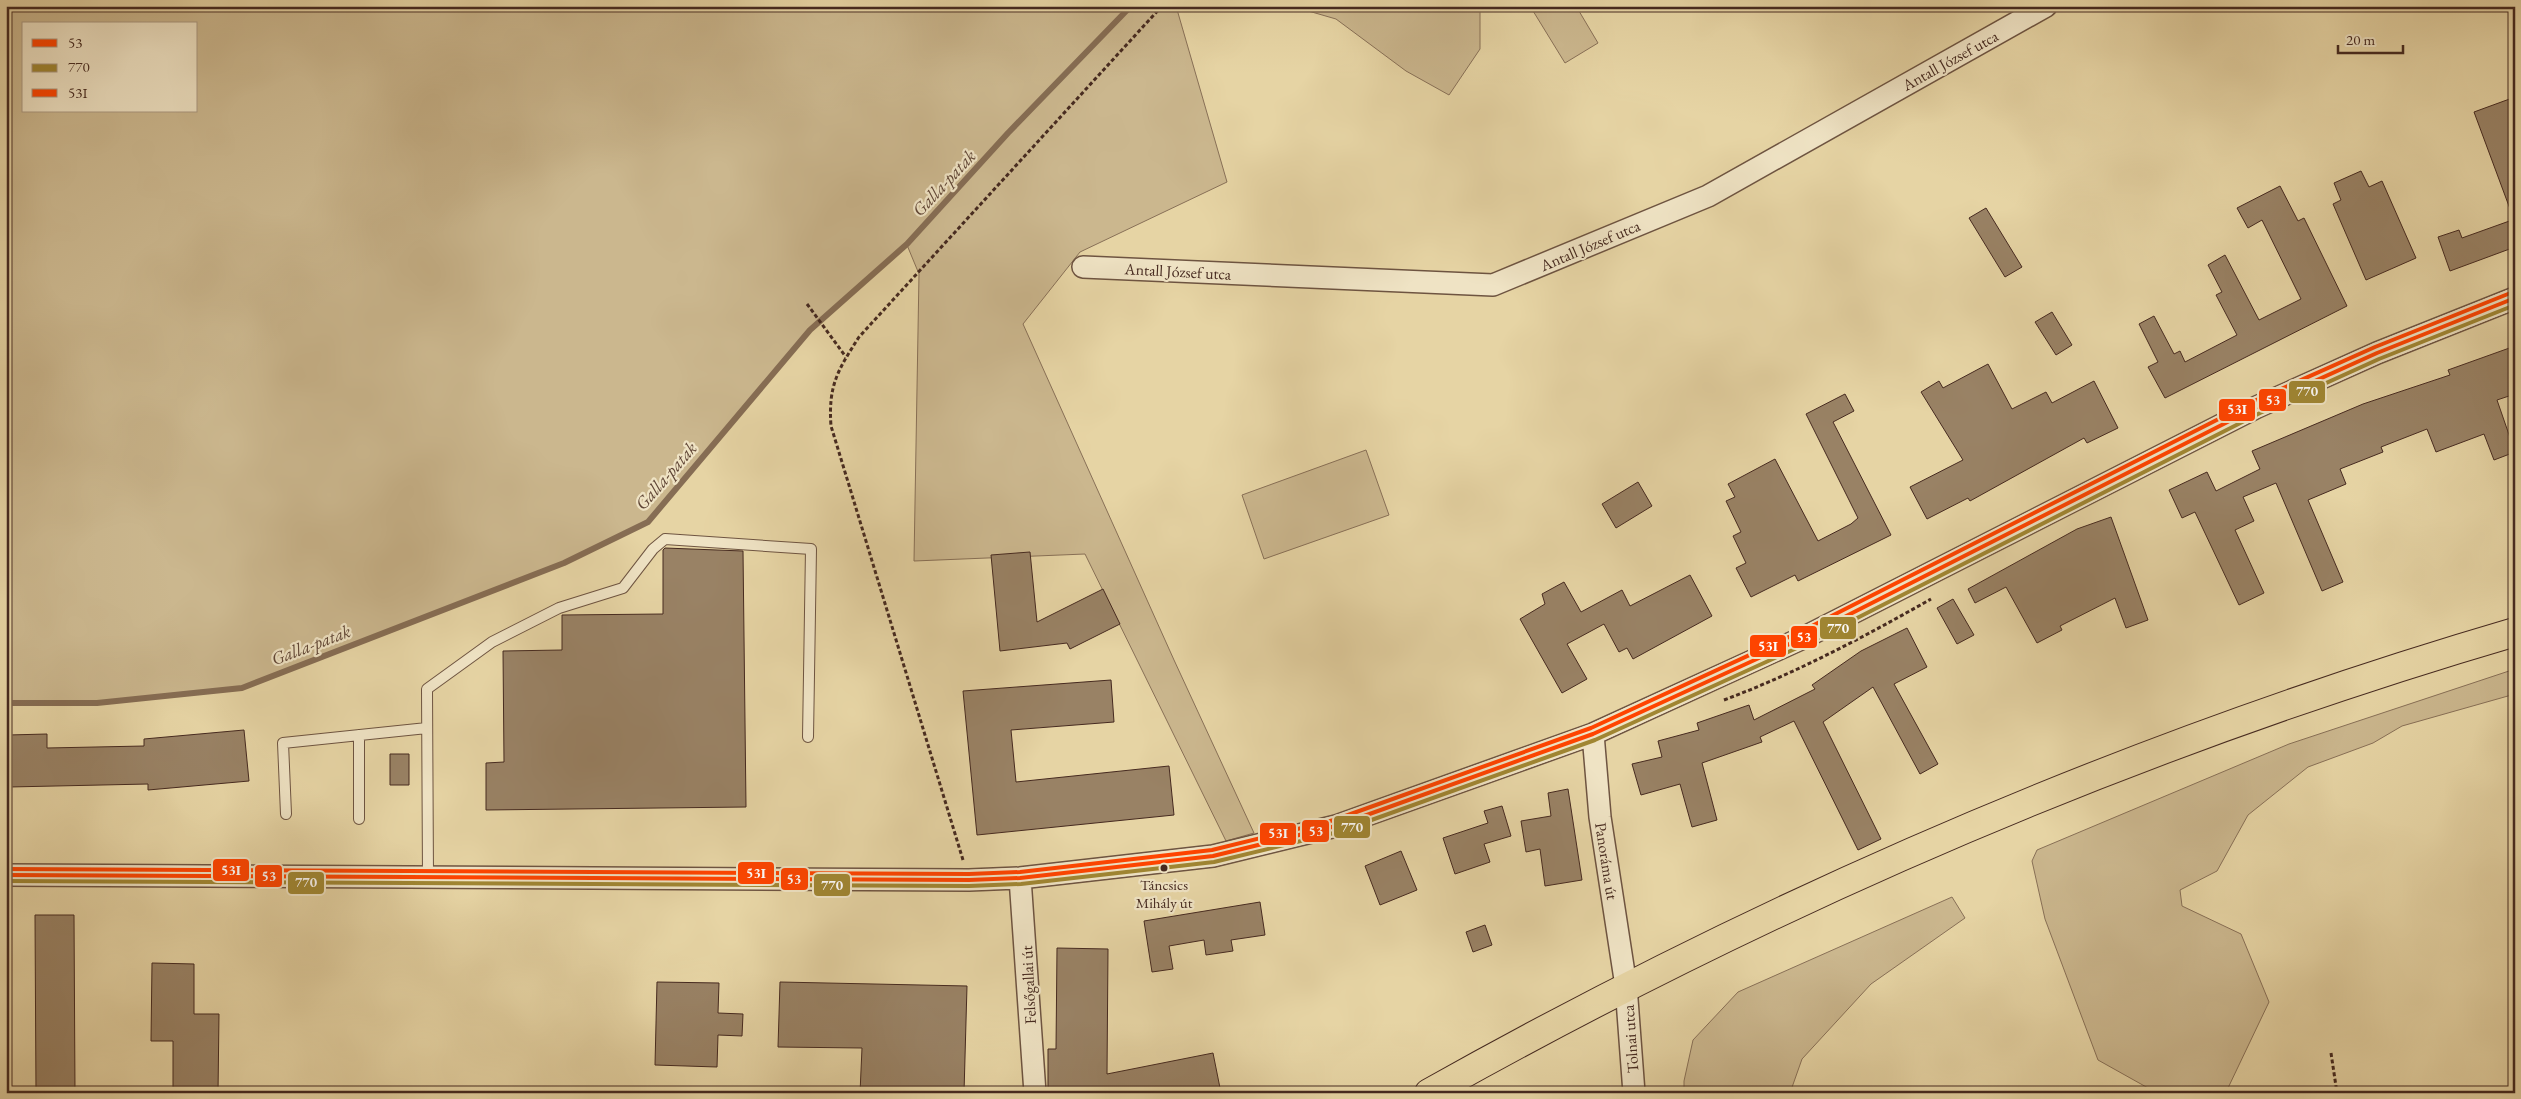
<svg xmlns="http://www.w3.org/2000/svg" width="2521" height="1099" font-family="'EB Garamond',serif">
	<rect width="100%" height="100%" fill="#e6d4a4"/>
	<filter id="stains"><feTurbulence type="fractalNoise" baseFrequency=".004" numOctaves="4"/><feColorMatrix values="0 0 0 0 .2 0 0 0 0 .09 0 0 0 0 .02 0 0 0 .5 -.17"/></filter>
	<radialGradient id="worn" r=".72"><stop offset=".6" stop-color="#630" stop-opacity="0"/><stop offset="1" stop-color="#630" stop-opacity=".3"/></radialGradient>
	<path fill="#cbb78e" stroke="#887057" fill-rule="evenodd" d="M6 6H1176L1227 182 1080 252 1023 324 1174 660 1254 833 1226 841 1085 554 914 561 919 274 907 245 810 330 648 522 564 563 242 688 97 703H6ZM24 24H196V111H24Z
		M1291 6H1480V49L1449 95 1406 71 1336 19Z
		M1530 6H1576L1598 43 1565 63Z
		M1366 450 1389 515 1264 559 1242 495Z
		M2515 669V694L2402 726 2373 743 2308 767 2248 815 2217 871 2180 890 2182 906 2241 934 2269 1002 2228 1088 2205 1093H2157L2098 1060 2045 919 2032 861 2037 850 2289 744Z
		M1952 897 1965 918 1871 984 1802 1059 1790 1093H1684V1081L1693 1040 1738 992Z"/>
	<g fill="none" stroke-linecap="round" stroke-linejoin="round">
		<path stroke="#866d54" stroke-width="6" d="M6 703H97L242 688 564 563 648 522 810 330 907 244 1008 133 1131 6"/>
	</g>
	<path fill="#998265" stroke="#462a20" d="M2515 97V216L2513 217 2474 112Z
		M2361 171 2369 187 2382 181 2416 258 2366 280 2333 204 2341 200 2334 183Z
		M2280 186 2298 221 2304 218 2347 306 2165 398 2148 367 2158 362 2139 324 2154 316 2174 354 2180 351 2185 362 2237 335 2216 295 2222 292 2208 265 2225 255 2259 320 2301 299 2262 220 2248 228 2237 208Z
		M1986 208 2022 267 2005 277 1969 218Z
		M2515 219V247L2450 271 2438 237 2459 230 2462 238Z
		M2052 312 2072 345 2056 355 2035 322Z
		M2515 346V394L2497 400 2515 452 2494 460 2484 434 2436 452 2427 429 2381 447 2383 452 2340 469 2346 484 2308 500 2343 582 2322 591 2276 483 2243 497 2254 521 2235 530 2264 593 2239 605 2195 512 2182 518 2169 490 2207 472 2216 491 2260 469 2252 451 2363 404 2450 375 2448 370Z
		M1988 364 2012 409 2046 392 2052 403 2094 381 2118 428 2087 443 2084 438 1970 501 1968 498 1927 519 1910 487 1963 460 1921 392 1939 381 1943 388Z
		M1845 394 1854 411 1833 422 1891 535 1798 581 1795 575 1751 597 1736 568 1746 563 1733 536 1741 532 1726 501 1735 497 1728 484 1775 459 1818 541 1851 524 1858 518 1806 414Z
		M1638 482 1652 506 1616 528 1602 504Z
		M2111 517 2148 620 2126 628 2115 598 2060 626 2062 630 2037 643 2006 587 1975 603 1968 589 2077 529Z
		M665 548 743 551 746 807 486 810V763L504 762 503 651 562 650V615L663 614V550Z
		M1030 552 1037 622 1103 589 1120 624 1070 649 1067 643 1000 651 991 555Z
		M1690 575 1712 616 1633 659 1627 648 1619 652 1604 624 1567 644 1587 679 1562 693 1520 619 1545 604 1542 594 1564 582 1581 612 1622 590 1630 606Z
		M1953 599 1974 635 1957 644 1937 608Z
		M1907 628 1927 667 1894 684 1938 764 1920 774 1873 687 1823 722 1881 839 1858 850 1794 721 1760 737 1762 742 1702 763 1717 820 1692 827 1680 784 1641 795 1632 764 1662 757 1658 741 1699 730 1697 723 1749 705 1754 720 1815 689 1812 685 1861 651Z
		M1111 680 1114 722 1011 730 1016 782 1169 766 1174 815 977 835 963 691Z
		M244 730 249 781 148 790V784L9 787 8 735 47 734V748L144 746V739Z
		M390 754H409V785H390Z
		M1568 789 1582 880 1545 886 1540 849 1526 852 1521 821 1551 816 1548 793Z
		M1502 806 1511 836 1484 844 1490 862 1455 874 1443 838 1488 823 1484 811Z
		M1401 851 1417 890 1380 905 1365 866Z
		M1260 902 1265 935 1231 940 1233 951 1206 955 1204 940 1169 946 1173 969 1152 972 1144 921Z
		M35 915H74L75 1093H36Z
		M1485 925 1492 945 1473 952 1466 932Z
		M1057 948 1108 949 1107 1074 1213 1053 1221 1093H1055V1088H1048V1049H1056Z
		M152 963 194 964V1014H219L218 1093H173V1041H151Z
		M657 982 719 983 718 1013 743 1014 742 1036 718 1035 717 1067 655 1065Z
		M780 982 967 986 964 1093H860L862 1048 778 1047Z"/>
	<g fill="none" stroke-linecap="round" stroke-linejoin="round">
		<defs>
			<path id="service" d="M359 735V819
				M286 814 283 743 427 728
				M428 877 427 689 492 642 559 608 623 588 653 549 665 539 811 549 808 737"/>
			<path id="minor" d="M1083 267 1493 285 1708 196 2046 6
				M1593 734 1600 817 1626 986 1634 1093
				M6 875 969 880 1020 878 1213 856 1336 826 1593 734 1807 636 2257 407 2377 353 2515 298
				M1020 878 1035 1093"/>
			<path id="primary" d="M1429 1093C1773 900 2136 743 2515 632"/>
		</defs>
		<use href="#service" stroke="#6e5441" stroke-width="12"/>
		<use href="#minor" stroke="#6e5441" stroke-width="24"/>
		<use href="#primary" stroke="#462a20" stroke-width="30"/>
		<path stroke="#462a20" stroke-width="3" stroke-dasharray="4 2.5" stroke-linecap="butt" d="M807 304 846 357
			M1724 700C1796 673 1864 637 1931 599
			M963 860 831 426C828 385 838 370 859 337L1162 6
			M2331 1053 2337 1093"/>
		<use href="#service" stroke="#efe3c4" stroke-width="10"/>
		<use href="#minor" stroke="#efe3c4" stroke-width="21"/>
		<use href="#primary" stroke="#e6d4a4" stroke-width="28"/>
		<defs>
			<path id="bus-1" d="M6 875 969 880 1020 878 1213 856 1336 826 1593 734 1807 636 2257 407 2377 353 2515 298"/>
			<path id="bus-2" d="M6 881 969 886 1021 884 1214 862 1338 832 1595 740 1810 642 2260 413 2379 359 2515 305"/>
			<path id="bus-3" d="M6 869 969 874 1020 872 1212 850 1334 820 1591 728 1804 630 2254 401 2375 347 2513 292"/>
		</defs>
		<use href="#bus-1" stroke="#efe3c4" stroke-width="8"/>
		<use href="#bus-2" stroke="#efe3c4" stroke-width="8"/>
		<use href="#bus-3" stroke="#efe3c4" stroke-width="8"/>
		<use href="#bus-1" stroke="#f40" stroke-width="4"/>
		<use href="#bus-2" stroke="#a08632" stroke-width="4"/>
		<use href="#bus-3" stroke="#f40" stroke-width="4"/>
	</g>
	<circle fill="#462a20" stroke="#efe3c4" stroke-width="2" cx="1164" cy="868" r="4.5"/>
	<g text-anchor="middle" stroke-width="4.5" stroke-linejoin="round" paint-order="stroke">
		<g font-size="15" fill="#462a20" stroke="#efe3c4">
			<text x="1164" y="890">Táncsics<tspan x="1164" dy="18">Mihály út</tspan></text>
		</g>
		<g font-size="16" fill="#462a20" stroke="#efe3c4">
			<text transform="translate(1950 60) rotate(-29)" y="6">Antall József utca</text>
			<text transform="translate(1590 245) rotate(-23)" y="6">Antall József utca</text>
			<text transform="translate(1178 271) rotate(3)" y="6">Antall József utca</text>
			<text transform="translate(1607 861) rotate(81)" y="6">Panoráma út</text>
			<text transform="translate(1028 985) rotate(-93)" y="6">Felsőgallai út</text>
			<text transform="translate(1630 1039) rotate(-94)" y="6">Tolnai utca</text>
		</g>
		<g font-size="18" font-style="italic" fill="#604636" stroke="#efe3c4">
			<text transform="translate(944 183) rotate(-47)" y="6">Galla-patak</text>
			<text transform="translate(666 476) rotate(-49)" y="6">Galla-patak</text>
			<text transform="translate(311 645) rotate(-21)" y="6">Galla-patak</text>
		</g>
	</g>
	<g stroke="#efe3c4" stroke-width="2">
		<rect x="2288" y="380" width="38" height="24" rx="5" fill="#a08632"/>
		<rect x="2258" y="388" width="29" height="24" rx="5" fill="#f40"/>
		<rect x="2218" y="398" width="38" height="24" rx="5" fill="#f40"/>
		<rect x="1819" y="616" width="38" height="24" rx="5" fill="#a08632"/>
		<rect x="1790" y="625" width="28" height="24" rx="5" fill="#f40"/>
		<rect x="1749" y="634" width="38" height="24" rx="5" fill="#f40"/>
		<rect x="1333" y="815" width="38" height="24" rx="5" fill="#a08632"/>
		<rect x="1301" y="819" width="29" height="24" rx="5" fill="#f40"/>
		<rect x="1259" y="822" width="38" height="24" rx="5" fill="#f40"/>
		<rect x="212" y="858" width="38" height="24" rx="5" fill="#f40"/>
		<rect x="737" y="861" width="38" height="24" rx="5" fill="#f40"/>
		<rect x="254" y="864" width="29" height="24" rx="5" fill="#f40"/>
		<rect x="780" y="867" width="29" height="24" rx="5" fill="#f40"/>
		<rect x="287" y="871" width="38" height="24" rx="5" fill="#a08632"/>
		<rect x="813" y="873" width="38" height="24" rx="5" fill="#a08632"/>
	</g>
	<g font-size="14" text-anchor="middle" font-weight="bold" fill="#fff">
		<text x="2307" y="396">770</text>
		<text x="2273" y="405">53</text>
		<text x="2237" y="414">53I</text>
		<text x="1838" y="633">770</text>
		<text x="1804" y="642">53</text>
		<text x="1768" y="651">53I</text>
		<text x="1352" y="832">770</text>
		<text x="1316" y="836">53</text>
		<text x="1278" y="838">53I</text>
		<text x="231" y="875">53I</text>
		<text x="756" y="878">53I</text>
		<text x="269" y="881">53</text>
		<text x="794" y="884">53</text>
		<text x="306" y="887">770</text>
		<text x="832" y="890">770</text>
	</g>
	<rect width="2521" height="1099" fill="none" stroke="#e6d4a4" stroke-width="25"/>
	<rect x="8" y="8" width="2506" height="1084" fill="none" stroke="#462a20" stroke-width="2.5"/>
	<rect x="12" y="12" width="2496" height="1074" fill="none" stroke="#462a20"/>
	<rect x="22" y="22" width="175" height="90" fill="#efe3c4" stroke="#ab9982"/>
	<rect x="32" y="39" width="25" height="8" fill="#ff4400" stroke="#ab9982"/>
	<text x="68" y="48" font-size="15" fill="#462a20">53</text>
	<rect x="32" y="64" width="25" height="8" fill="#a08632" stroke="#ab9982"/>
	<text x="68" y="72" font-size="15" fill="#462a20">770</text>
	<rect x="32" y="89" width="25" height="8" fill="#ff4400" stroke="#ab9982"/>
	<text x="68" y="98" font-size="15" fill="#462a20">53I</text>
	<path d="M2338 45v8h65v-8" fill="none" stroke="#462a20" stroke-width="2.5"/>
	<text x="2346" y="45" font-size="15" fill="#462a20" stroke="#efe3c4" stroke-width="4" paint-order="stroke">20 m</text>
	<rect width="100%" height="100%" filter="url(#stains)"/>
	<rect width="100%" height="100%" fill="url(#worn)"/>
</svg>
